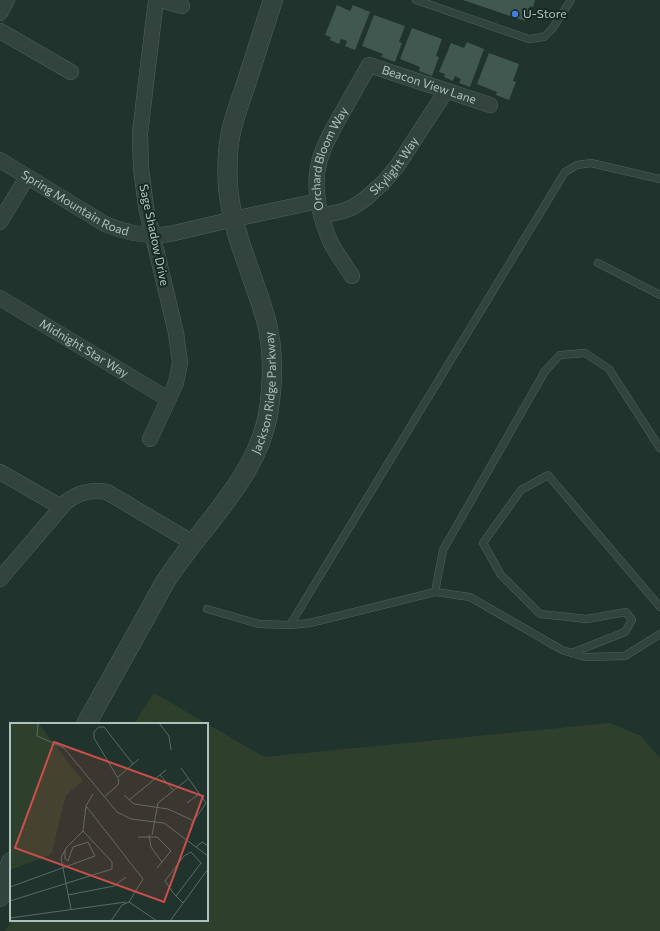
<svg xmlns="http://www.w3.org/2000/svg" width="660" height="931" font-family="Commissioner,sans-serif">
	<rect width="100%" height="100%" fill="#20332c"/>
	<path fill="#2e402c" d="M154 693 264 757 610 723 641 736 660 758V931H5L12 920H207V724H134Z"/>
	<path fill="#415850" d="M463 0H535L533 7 530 6 525 21Z
		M337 5 350 11 353 5 370 12 355 50 345 46 347 41 341 39 339 44 330 40 331 37 325 35Z
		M374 15 405 26 399 42 402 43 395 62 381 57 383 54 362 46Z
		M412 28 442 39 436 56 439 57 432 76 419 71 420 67 400 59Z
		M467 42 484 49 470 87 459 83 461 79 455 76 453 81 444 77 445 74 439 72 451 43 464 48Z
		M489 53 519 64 513 81 516 82 509 100 496 95 497 92 477 84Z"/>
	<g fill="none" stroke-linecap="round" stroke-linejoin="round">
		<defs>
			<path id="service" d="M416 0 529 39 544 37 552 29 571 0
				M598 263 660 295
				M435 592 443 550 545 371 560 355 585 353 609 369 660 448
				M207 609 259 624 290 625 310 623 435 592 470 597 562 650 585 657 625 656 660 634
				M290 625 565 172 577 165 591 163 660 179
				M572 653 625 632 632 620 626 612 587 619 540 614 501 575 483 543 521 490 548 475 660 607"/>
			<g id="minor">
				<path d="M161 0 182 6"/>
				<path d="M0 13 7 0"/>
				<path d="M0 31 71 72"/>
				<path id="s1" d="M0 160 105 224C126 233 148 237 170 234L234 219 318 201"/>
				<path id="s2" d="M321 216 343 211 353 207 365 199 384 182 398 165 446 91"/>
				<path d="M0 222 27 177"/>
				<path id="s3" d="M352 276C345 265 337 254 331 243 326 233 323 222 320 211 310 170 322 148 342 113 351 97 360 81 369 65L490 105"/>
				<path id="s4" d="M0 298 168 399"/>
				<path d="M150 439 176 383 180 363 176 333 146 207 141 168 140 133 156 0"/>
				<path d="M0 472 61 507"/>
				<path d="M0 579 66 502C77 493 92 489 107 492L193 543"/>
			</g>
			<g id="tertiary">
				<path id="s5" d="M86 724C103 693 121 662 138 631 147 615 156 598 165 582 200 527 255 481 268 415 273 384 274 350 266 320 254 276 232 234 228 187 227 169 227 149 231 132 234 118 239 104 244 90 254 60 263 30 273 0"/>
				<path d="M0 897 11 862"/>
			</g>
		</defs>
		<use href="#service" stroke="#50635c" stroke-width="8"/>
		<use href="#minor" stroke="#50635c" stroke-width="16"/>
		<use href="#tertiary" stroke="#50635c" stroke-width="20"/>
		<use href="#service" stroke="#33443e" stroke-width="7"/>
		<use href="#minor" stroke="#33443e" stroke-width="15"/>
		<use href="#tertiary" stroke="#33443e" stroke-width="19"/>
	</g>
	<circle fill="#3f7fe0" stroke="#192923" stroke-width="1.5" cx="515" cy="14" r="4"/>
	<g text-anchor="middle" stroke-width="4" stroke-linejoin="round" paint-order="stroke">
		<g font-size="12" fill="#adc2ba" stroke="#192923" text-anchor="start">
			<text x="523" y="18">U-Store</text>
		</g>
		<g font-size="12" fill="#adc2ba" stroke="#192923">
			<text dy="4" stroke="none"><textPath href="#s3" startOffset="295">Beacon View Lane</textPath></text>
			<text dy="4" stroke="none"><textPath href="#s3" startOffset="128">Orchard Bloom Way</textPath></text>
			<text dy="4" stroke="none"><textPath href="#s2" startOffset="92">Skylight Way</textPath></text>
			<text dy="4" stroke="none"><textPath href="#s1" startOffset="87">Spring Mountain Road</textPath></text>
			<text transform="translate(154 235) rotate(78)" y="4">Sage Shadow Drive</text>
			<text dy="4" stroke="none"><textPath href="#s4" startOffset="98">Midnight Star Way</textPath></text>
			<text dy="4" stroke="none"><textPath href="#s5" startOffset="382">Jackson Ridge Parkway</textPath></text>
		</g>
	</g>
	<g transform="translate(10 723)">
		<rect width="198" height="198" fill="#20332c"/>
		<path d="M0 0H28L73 58 56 72 42 129 38 133 0 147Z" fill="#2e402c"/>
		<path fill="none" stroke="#586c65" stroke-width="1" d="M28 0 27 13 54 25 107 89 121 96 154 100 198 133M149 0 159 13 161 27M171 45 196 80 181 102M150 52 163 67M108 54 123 41M114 72 124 81 158 86 184 98M95 73 108 62 109 57 84 15V9L89 4H94L123 41 129 36M119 77 156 47M177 80 189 71M76 83 133 156 119 179 112 182 101 198M139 112 141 124 152 139M142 112 148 80 178 56M128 114H147L161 128 147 145M186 124 192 119 198 123M0 164 85 133 78 119 63 124 58 138 55 136V127M58 172 104 163 116 154M166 173 191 140 181 129 174 133 155 158 164 171 173 180M0 178 102 146V139L73 108M119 179 147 198M61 186 51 135 56 125 73 108 76 83 83 71M0 195 116 179M160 198 198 146"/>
		<path fill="#cc4e4c" fill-opacity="0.15" stroke="#cc4e4c" stroke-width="2" d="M44 19 193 73 154 179 5 125Z"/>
		<rect width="198" height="198" fill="none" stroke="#adc2ba" stroke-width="2"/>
	</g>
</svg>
